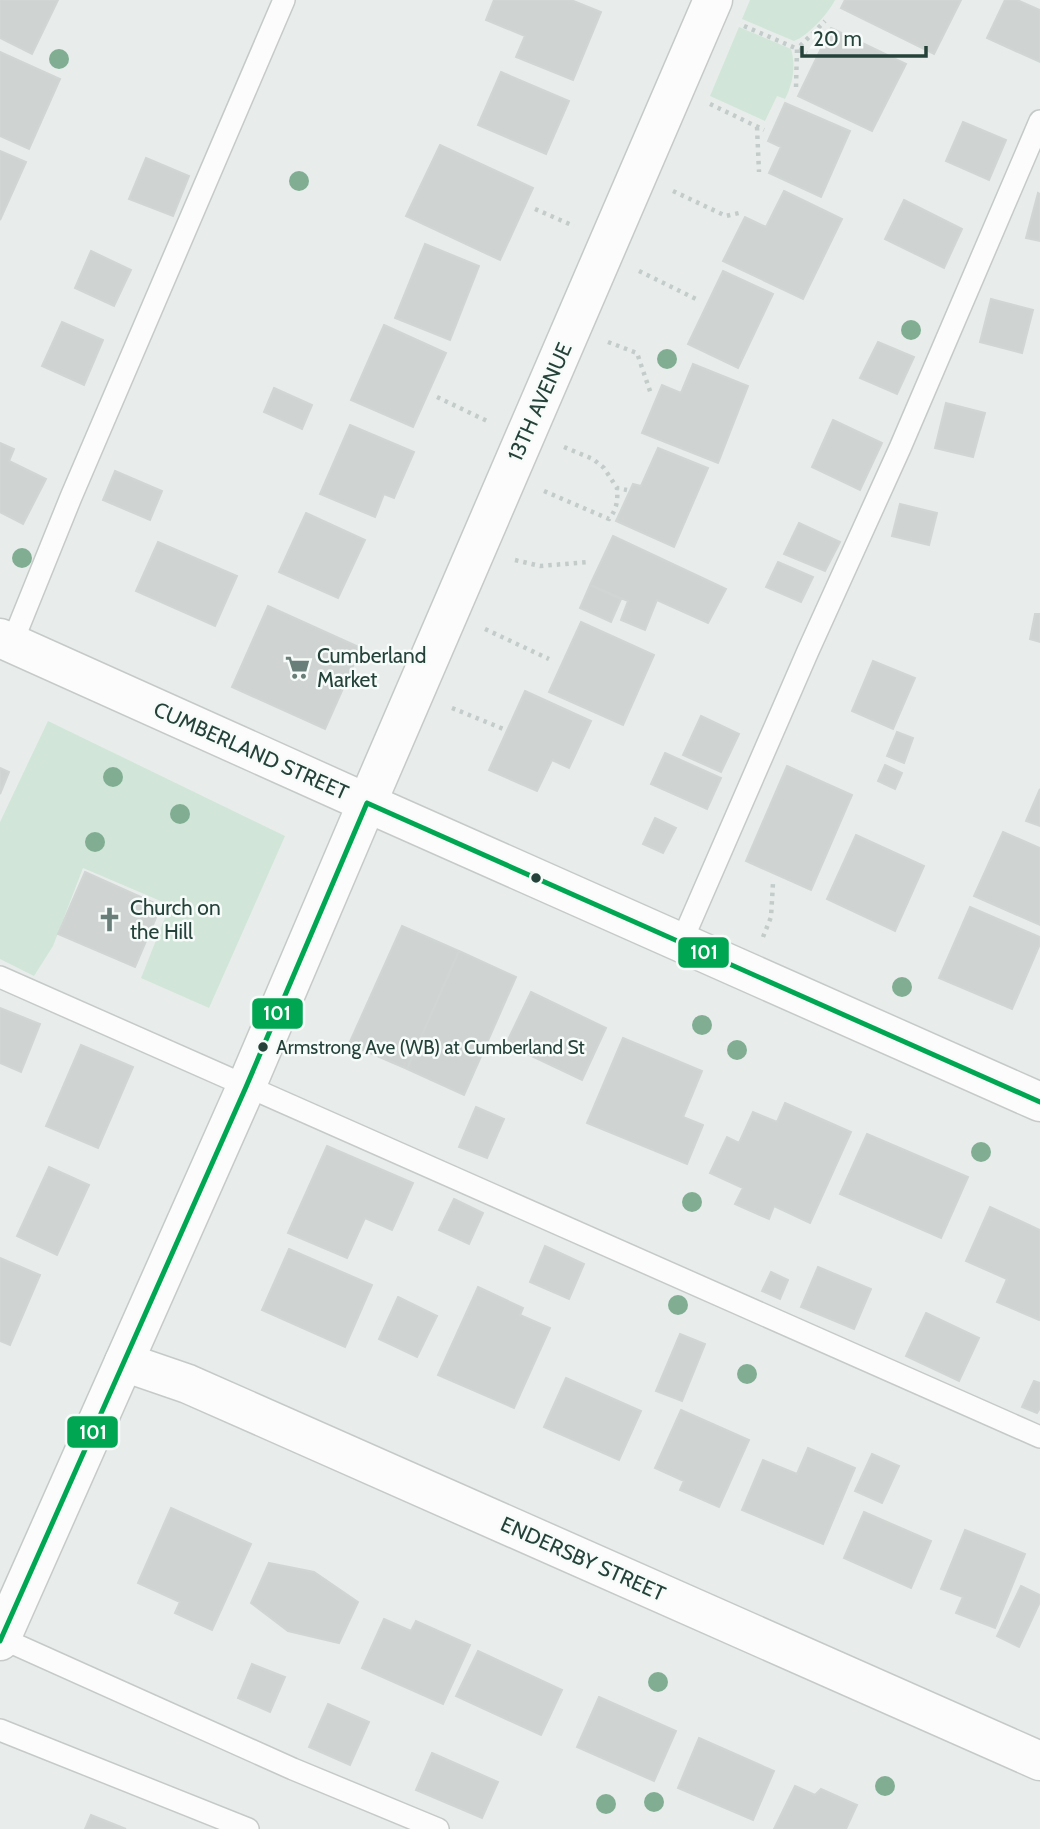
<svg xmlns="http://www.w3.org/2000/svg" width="1040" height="1829" font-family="Cabin,sans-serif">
	<rect width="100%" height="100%" fill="#e8edeb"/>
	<path fill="#d1e6d8" d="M750 0H835C828 14 808 36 794 41L742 19Z
		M739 27 791 49C796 65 793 84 785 99L777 96 765 121 710 96Z
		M48 721 285 836 209 1008 141 978 170 905 83 868 53 946 34 976 0 959V822Z"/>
	<path fill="#cfd4d2" stroke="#d1d6d4" stroke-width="2" d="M0 0H58L32 54 0 38Z
		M494 0H571L601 12 573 80 516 57 525 36 486 20Z
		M845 0H961L934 54 841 8Z
		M1005 0H1017L1040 10V62L987 38Z
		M831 28 906 64 872 131 798 96Z
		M0 52 60 79 29 149 0 136Z
		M501 72 569 101 546 154 478 125Z
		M785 103 850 131 821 197 769 173 781 147 768 141Z
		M963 122 1006 140 989 180 946 161Z
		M440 145 533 188 500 260 406 216Z
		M0 151 26 162 0 220Z
		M146 158 189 176 173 216 129 199Z
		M784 191 842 219 803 299 723 261 745 217 766 227Z
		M1038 193 1040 194V241L1026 238Z
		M904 200 962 229 944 268 885 239Z
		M425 244 479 266 450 340 395 318Z
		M91 251 131 270 114 306 75 288Z
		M723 271 773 294 738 368 688 344Z
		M991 299 1033 310 1022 353 980 342Z
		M62 322 103 340 84 385 42 366Z
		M384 325 446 353 413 427 351 400Z
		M878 342 914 357 897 394 860 378Z
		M693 364 748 386 718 463 642 433 662 385 681 393Z
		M274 388 312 405 302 429 264 412Z
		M946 403 985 413 973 457 935 448Z
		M833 420 882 443 860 490 812 467Z
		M350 425 414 452 394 498 384 494 375 517 320 494Z
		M0 443 14 449 9 461 46 479 23 524 0 512Z
		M658 448 708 468 674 547 616 521 633 484 641 486Z
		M115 471 162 491 150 520 103 500Z
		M900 504 937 513 929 545 892 536Z
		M306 513 365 540 338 598 279 572Z
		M799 523 840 542 825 571 784 554Z
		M613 536 726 589 708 623 657 600 645 630 621 620 628 601 590 585Z
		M158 542 237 576 215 626 136 591Z
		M778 562 813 577 801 602 766 587Z
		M590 585 621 599 611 622 580 608Z
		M268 606 361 648 325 729 232 687Z
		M1035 614H1040V642L1030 639Z
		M581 622 654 655 623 725 549 692Z
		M873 661 915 678 893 729 852 711Z
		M525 691 591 721 569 768 552 760 537 791 489 770Z
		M701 716 739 734 721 772 683 755Z
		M897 732 913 738 904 763 887 756Z
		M665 753 721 778 707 809 651 784Z
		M885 765 902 773 895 789 878 781Z
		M787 766 852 795 811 890 746 861Z
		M0 768 9 772 0 794Z
		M1040 789V826L1026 821Z
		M655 818 676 828 663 853 643 844Z
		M1003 832 1040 848V925L974 896Z
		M856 835 924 866 895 931 827 899Z
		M85 872 161 906 135 967 58 934Z
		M970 907 1040 937V944L1012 1009 939 978Z
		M402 926 459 951 407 1069 349 1044Z
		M459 951 516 977 464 1095 407 1069Z
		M531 992 606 1028 582 1080 506 1044Z
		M0 1008 40 1024 21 1072 0 1063Z
		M623 1038 702 1071 683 1117 703 1125 687 1164 587 1123Z
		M81 1045 133 1067 98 1148 46 1126Z
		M785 1103 851 1132 810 1223 774 1206 769 1219 735 1204 743 1188 710 1173 727 1137 739 1143 753 1112 777 1122Z
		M476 1107 504 1119 487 1158 459 1147Z
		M867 1134 968 1177 941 1238 840 1194Z
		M327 1146 413 1183 392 1230 365 1218 347 1258 288 1233Z
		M49 1167 89 1185 57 1255 17 1236Z
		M454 1199 483 1213 469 1244 439 1230Z
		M990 1207 1040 1230V1317L1039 1320 997 1302 1007 1279 966 1261Z
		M545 1246 584 1264 569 1299 530 1282Z
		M289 1249 372 1285 345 1347 262 1310Z
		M0 1258 40 1275 10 1345 0 1341Z
		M818 1267 871 1289 854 1329 801 1307Z
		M771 1272 788 1280 780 1299 762 1291Z
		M478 1287 523 1308 520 1315 550 1328 514 1408 438 1375Z
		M398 1297 437 1316 417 1357 379 1339Z
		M926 1313 979 1338 959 1381 906 1356Z
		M680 1334 705 1344 682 1401 656 1391Z
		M566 1378 641 1411 619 1460 544 1427Z
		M1034 1381 1040 1383V1408L1037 1413 1022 1407Z
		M681 1410 749 1440 719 1507 680 1490 684 1481 655 1468Z
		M808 1448 855 1468 823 1544 742 1510 763 1460 797 1474Z
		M872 1454 899 1466 882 1503 855 1491Z
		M171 1508 251 1544 212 1630 175 1613 180 1602 138 1583Z
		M864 1512 931 1541 911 1588 844 1558Z
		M965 1530 1025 1554 995 1628 956 1613 963 1597 941 1589Z
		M269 1563 314 1572 358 1602 339 1643 288 1631 251 1603Z
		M1021 1586 1040 1595V1602L1019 1647 997 1636Z
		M384 1619 411 1631 416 1621 470 1645 443 1704 362 1668Z
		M478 1651 562 1690 541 1735 456 1696Z
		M252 1664 285 1677 270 1712 238 1698Z
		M599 1697 676 1731 654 1781 577 1747Z
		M328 1704 369 1722 350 1765 309 1747Z
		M699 1738 774 1771 753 1820 678 1788Z
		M432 1753 498 1782 482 1818 416 1790Z
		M795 1786 815 1795 821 1789 857 1805 846 1829H774Z
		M91 1815 126 1829H85Z"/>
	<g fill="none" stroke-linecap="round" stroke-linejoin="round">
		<defs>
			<path id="service" d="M12 643 71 497 284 0
				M681 943 808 651 900 448 1040 121
				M0 977 1040 1437
				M1 1638 293 1769 438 1829
				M0 1730 248 1829"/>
			<path id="minor" d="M367 803 713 0
				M124 1362 188 1384 1040 1761"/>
			<path id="tertiary" d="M0 638 367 803 1040 1102
				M0 1641 246 1087 367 803"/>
		</defs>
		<use href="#service" stroke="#c5cac8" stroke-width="24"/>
		<use href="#minor" stroke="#c5cac8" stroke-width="41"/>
		<use href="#tertiary" stroke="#c5cac8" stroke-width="41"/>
		<path stroke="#c3ccca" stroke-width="4.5" stroke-dasharray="3.5 5" stroke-linecap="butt" d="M744 26 807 53
			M796 87 797 49 825 21
			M710 104 764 130
			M757 127 759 172
			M673 191 726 216 739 213
			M535 209 574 226
			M639 271 696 299
			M608 342 637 353 651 394
			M437 397 487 421
			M564 447 593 459 604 468 617 488 627 490
			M544 491 609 519C617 509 618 500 617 488
			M515 560 540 566 589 562
			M485 629 549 659
			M452 708 506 730
			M763 937 771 917 773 883"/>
		<use href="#service" stroke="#fcfcfc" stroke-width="21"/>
		<use href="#minor" stroke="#fcfcfc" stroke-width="38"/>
		<use href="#tertiary" stroke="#fcfcfc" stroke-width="38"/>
		<defs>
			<path id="bus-1" d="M367 803 1040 1102
				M0 1641 246 1087 367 803"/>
		</defs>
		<use href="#bus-1" stroke="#f7fbf9" stroke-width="10"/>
		<use href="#bus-1" stroke="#00a651" stroke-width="5"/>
	</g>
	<g fill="#81ae93">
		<circle cx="59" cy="59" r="10"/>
		<circle cx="299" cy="181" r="10"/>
		<circle cx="911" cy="330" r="10"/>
		<circle cx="667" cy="359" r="10"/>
		<circle cx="22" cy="558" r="10"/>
		<circle cx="113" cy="777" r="10"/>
		<circle cx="180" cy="814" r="10"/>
		<circle cx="95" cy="842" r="10"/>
		<circle cx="902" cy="987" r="10"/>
		<circle cx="702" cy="1025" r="10"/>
		<circle cx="737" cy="1050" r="10"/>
		<circle cx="981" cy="1152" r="10"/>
		<circle cx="692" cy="1202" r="10"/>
		<circle cx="678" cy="1305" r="10"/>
		<circle cx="747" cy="1374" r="10"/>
		<circle cx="658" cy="1682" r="10"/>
		<circle cx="885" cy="1786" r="10"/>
		<circle cx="654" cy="1802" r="10"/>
		<circle cx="606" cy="1804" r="10"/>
	</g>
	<defs>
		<symbol id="supermarket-bare" viewBox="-9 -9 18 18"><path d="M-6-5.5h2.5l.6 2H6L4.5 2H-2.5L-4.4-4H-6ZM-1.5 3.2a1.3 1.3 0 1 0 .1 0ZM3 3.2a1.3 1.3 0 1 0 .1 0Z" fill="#697e78" stroke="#f7fbf9" stroke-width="2.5" paint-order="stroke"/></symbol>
		<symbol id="church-bare" viewBox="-9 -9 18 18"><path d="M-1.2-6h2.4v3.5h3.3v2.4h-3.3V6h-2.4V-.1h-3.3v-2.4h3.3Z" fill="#697e78" stroke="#f7fbf9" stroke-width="2.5" paint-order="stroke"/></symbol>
	</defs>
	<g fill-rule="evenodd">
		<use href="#supermarket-bare" x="280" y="650" width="35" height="35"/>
		<use href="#church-bare" x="92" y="902" width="35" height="35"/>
	</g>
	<g fill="#24423a" stroke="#f7fbf9" stroke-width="2.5">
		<circle cx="536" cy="878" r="6"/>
		<circle cx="263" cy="1047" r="6"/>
	</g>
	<g text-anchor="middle" stroke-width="5" stroke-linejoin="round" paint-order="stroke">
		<g font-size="19" fill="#24423a" stroke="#f7fbf9" text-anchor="start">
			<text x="276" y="1054">Armstrong Ave (WB) at Cumberland St</text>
		</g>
		<g font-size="21" fill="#24423a" stroke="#f7fbf9">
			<text transform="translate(540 402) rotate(-66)" y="7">13TH AVENUE</text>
			<text transform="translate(251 751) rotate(24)" y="7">CUMBERLAND STREET</text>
			<text transform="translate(583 1559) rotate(24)" y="7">ENDERSBY STREET</text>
		</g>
		<g font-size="21" fill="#24423a" stroke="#f7fbf9" text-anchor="start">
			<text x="317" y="663">Cumberland<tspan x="317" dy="24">Market</tspan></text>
			<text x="130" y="915">Church on<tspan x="130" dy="24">the Hill</tspan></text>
		</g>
	</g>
	<g stroke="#f7fbf9" stroke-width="2.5">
		<rect x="677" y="936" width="53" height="33" rx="7" fill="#00a651"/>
		<rect x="251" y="997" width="53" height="33" rx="7" fill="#00a651"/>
		<rect x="66" y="1415" width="53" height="34" rx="7" fill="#00a651"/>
	</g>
	<g font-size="19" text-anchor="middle" font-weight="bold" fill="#fff">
		<text x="704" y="959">101</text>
		<text x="277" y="1020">101</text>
		<text x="93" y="1439">101</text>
	</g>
	<path d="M802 46v10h124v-10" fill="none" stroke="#24423a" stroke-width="3.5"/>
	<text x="813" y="46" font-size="21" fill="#24423a" stroke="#f7fbf9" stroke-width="5" paint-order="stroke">20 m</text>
</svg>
